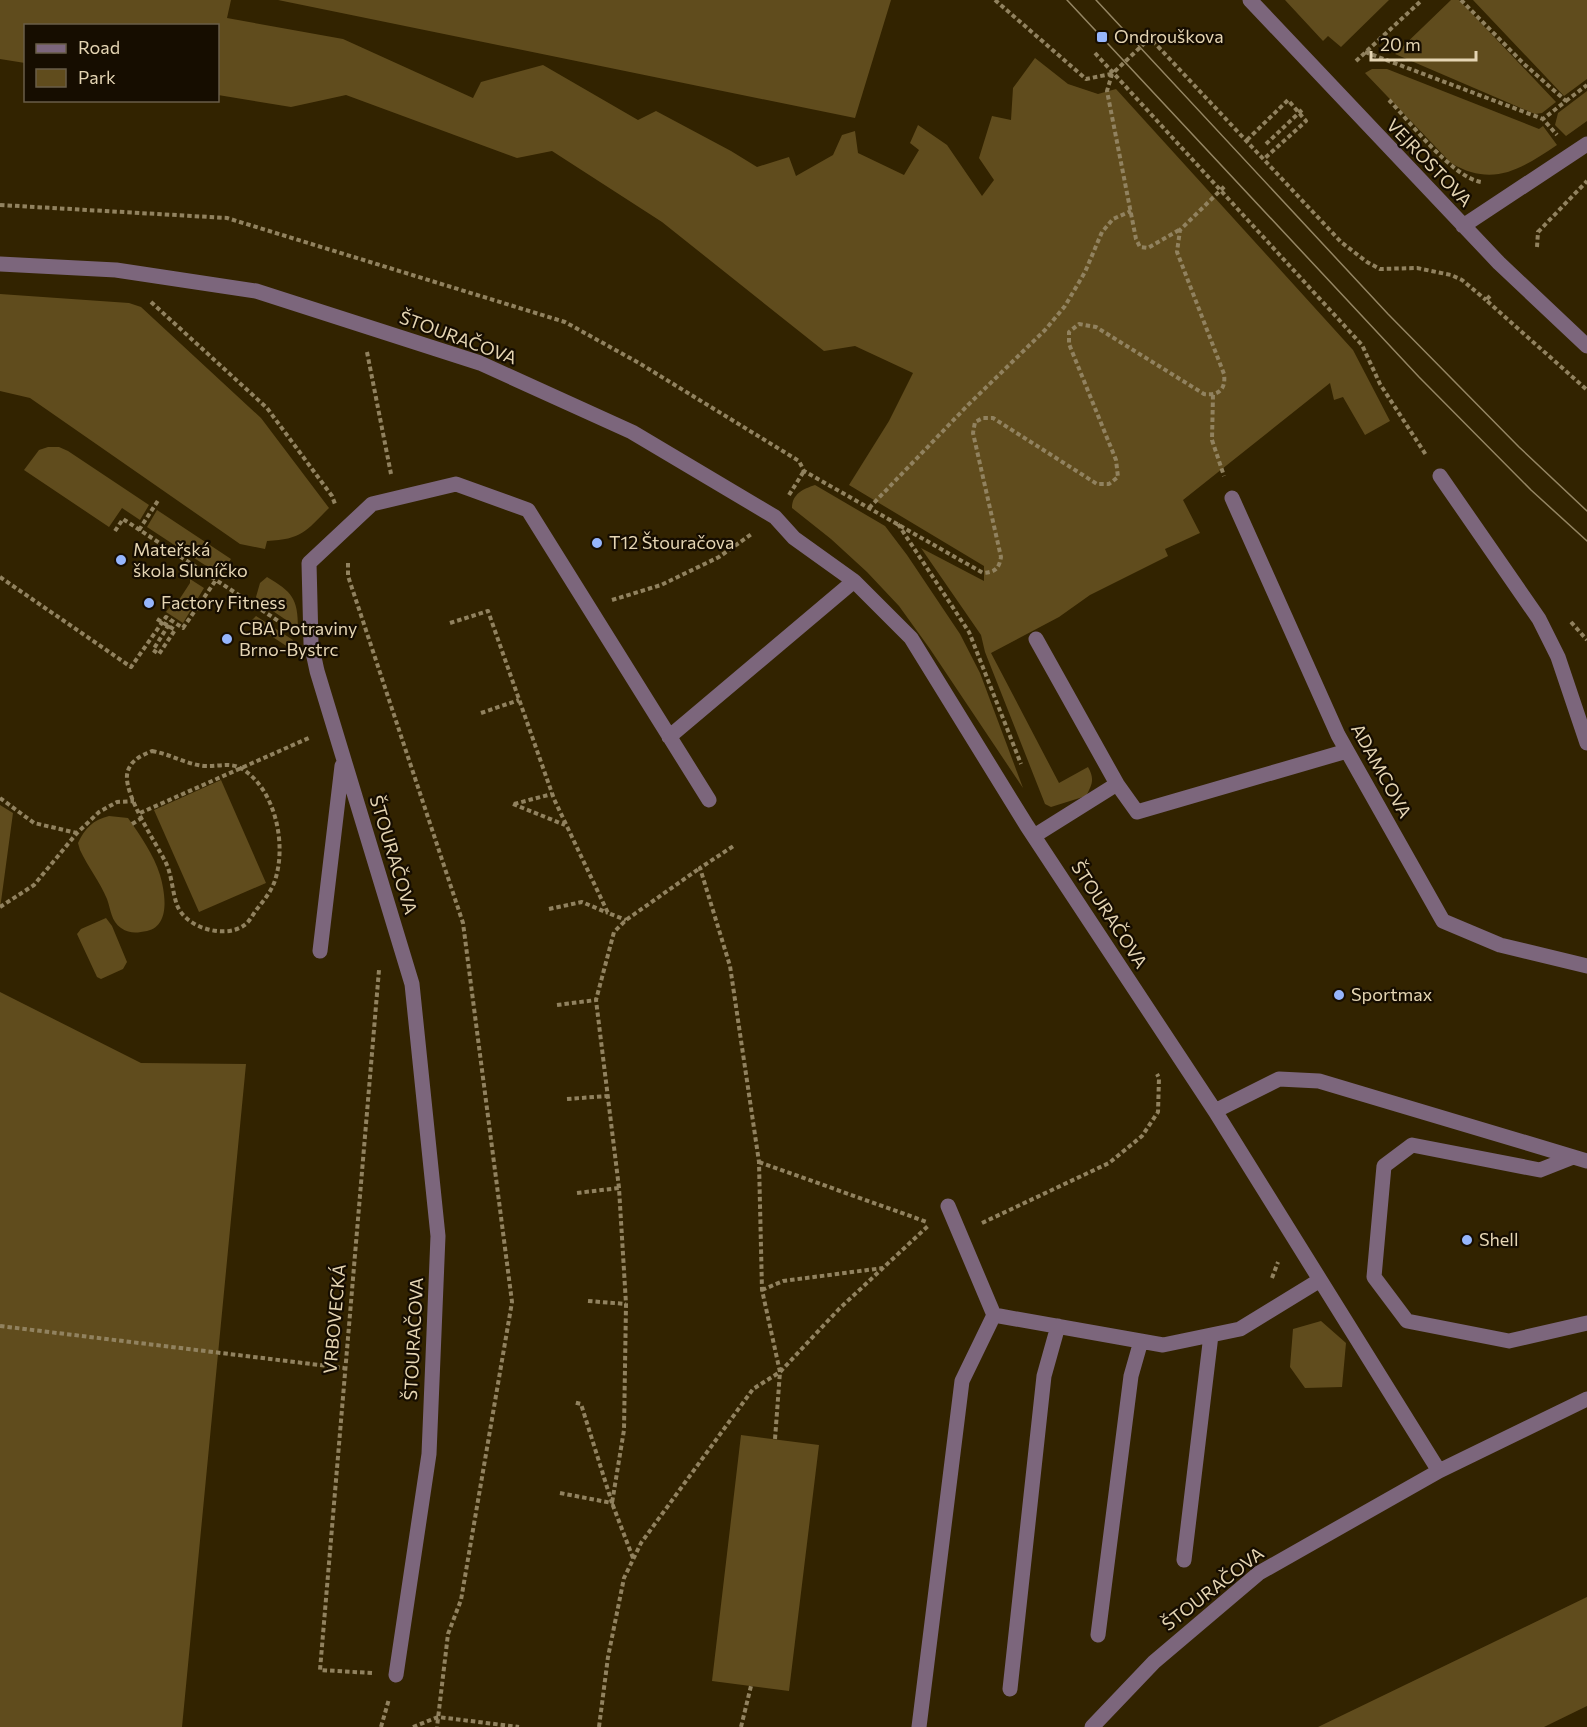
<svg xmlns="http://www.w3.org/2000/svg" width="1587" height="1727" font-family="Commissioner,sans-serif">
	<rect width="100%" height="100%" fill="#322300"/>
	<path fill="#604c1d" d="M0 0H231L227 18 343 39 473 98 481 82 543 65 638 120 656 111 731 151 757 167 789 157 796 176 833 155 842 135 855 131 858 153 904 175 919 150 910 143 918 125 947 145 982 196 994 180 979 158 992 116 1011 120 1013 88 1035 58 1068 84 1098 94 1116 89 1353 350 1390 421 1365 435 1343 397 1334 400 1330 383 1183 500 1200 533 1165 549 1168 556 1090 595 1059 617 991 653 1059 783 1088 767C1095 779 1092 785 1086 796L1051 807 1045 804 985 652 981 635 921 548 984 581V566L849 485 889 421 913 373 855 346 824 351 662 222 552 151 517 158 346 95 291 107 218 95V26H26L25 63 0 59Z
		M278 0H891L855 118Z
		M1285 0H1389L1341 47 1328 36 1323 41Z
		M1451 0H1459L1556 102 1542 113 1535 114 1395 54Z
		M1473 0H1587V79L1564 96Z
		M1372 69H1387L1539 129 1543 126 1557 145C1521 169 1493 188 1451 163L1365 73Z
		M1587 91V121L1566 136 1555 125 1558 113Z
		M0 294 129 303 141 307 261 418 329 508C305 532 302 539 267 541L265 549 240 544 30 398 0 391Z
		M48 447H59L68 451 149 505 140 520 122 508 109 527 24 470 39 450Z
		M815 485 885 526 907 555 960 634 980 673 1023 788 930 649 899 606 867 572 831 539 792 508C792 494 803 489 815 485Z
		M157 510 231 559 220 575 147 527Z
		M267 577C292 592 298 598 298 628L258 601 256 597 260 583Z
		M190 579 204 588 183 623 166 612 174 601 177 603 190 583Z
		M256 616 293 640 291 649 250 622Z
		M221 780 266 883 199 912 154 810Z
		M0 805 13 813 0 909Z
		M109 816 128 818C140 835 154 855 160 875 165 892 171 926 147 931 137 933 130 934 121 928 111 921 111 910 107 899 100 882 88 867 80 850L78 843C85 828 93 820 109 816Z
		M106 918 112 926 127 962 123 969 101 979 97 977 77 934 81 929Z
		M0 992 141 1063 246 1064 182 1727H0Z
		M1321 1321 1346 1343 1342 1387 1305 1388 1290 1367 1293 1329Z
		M741 1435 819 1445 789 1691 712 1681Z
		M1587 1597V1706L1544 1727H1318Z"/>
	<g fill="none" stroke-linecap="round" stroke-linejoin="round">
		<path stroke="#91825f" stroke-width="4" stroke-dasharray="4.5 3" stroke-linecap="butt" d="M995 0 1086 79 1111 74
			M1461 0 1524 64 1566 101 1543 119
			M1365 52 1543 119 1557 135
			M1095 53 1362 345 1380 384 1426 455
			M1356 61 1422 0
			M1389 100C1410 122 1452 177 1481 182
			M1566 101 1587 85
			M1247 140 1288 100 1306 121 1264 159
			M1266 144 1304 108
			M0 205 227 218 565 322 639 363 799 461 804 471 983 573C995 572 999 569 1001 557L973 433 975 422 983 418H993L1097 484H1109L1118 477 1116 460 1069 344V332L1079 324 1096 327 1204 394C1219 396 1226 389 1224 374L1177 252 1180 230 1226 185
			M1179 230 1148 248 1140 247 1136 239 1107 91 1112 74 1150 38 1341 242 1367 262 1380 269 1417 268 1451 275 1462 280 1486 300
			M1537 247 1538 232 1587 181
			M1490 296 1486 300 1587 390
			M151 302 267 408 332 496 335 504
			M367 352 391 474
			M1213 395 1212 440 1224 476
			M789 495 804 471
			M869 508 968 405 1045 330 1065 306 1085 272 1102 232 1113 219 1131 211
			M898 524 969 632 1021 764
			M139 530 159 499
			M115 531 123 519 286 626
			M348 563V576L463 923 512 1302 461 1600 448 1634 437 1727
			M0 577 131 667 166 617 183 628 216 580
			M612 600 661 585 719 557 753 533
			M157 619 175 630 159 654 153 650 171 621
			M1571 622 1587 640
			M450 623 488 611 554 799 608 913 626 920
			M481 713 519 700
			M152 751C170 754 186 764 204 766 219 767 230 761 244 770 275 791 286 842 276 877 273 889 265 899 257 909 253 914 249 923 243 926 223 939 185 927 177 905 172 891 172 874 165 861 154 840 125 796 127 775 129 761 140 756 152 751Z
			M0 798 34 823 77 833
			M513 804 565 825
			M514 804 552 794
			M140 813 311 737
			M132 824 142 818
			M0 907 34 885 77 833 99 812 117 802 134 801
			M549 909 582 902 608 913
			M557 1005 596 1000
			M567 1099 608 1096
			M759 1162 927 1222
			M577 1193 619 1188
			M982 1223 1109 1163 1142 1136 1158 1112 1159 1078 1157 1074
			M1272 1278 1278 1262
			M762 1290 783 1281 883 1268
			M588 1301 626 1304
			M0 1326 344 1368
			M775 1439 780 1372 839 1309 928 1226
			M560 1493 612 1503 581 1404 573 1402
			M633 1558 612 1503 624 1430 626 1304 619 1188 596 1000 614 932 626 920 700 868
			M372 1673 320 1670 379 970
			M381 1727 389 1699
			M413 1727 438 1717 519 1727
			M599 1727 608 1657 624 1578 641 1543 753 1389 780 1372 762 1290 759 1162 730 966 700 868 735 845
			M741 1727 751 1686"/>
		<path stroke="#7c667c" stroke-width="15" d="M1250 0 1499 263 1587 346
			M1463 226 1587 144
			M0 264 116 270 256 291 480 363 632 432 775 517 794 538 854 581 911 638 1027 826 1215 1111 1439 1471
			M1440 476 1539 619 1558 657 1587 743
			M1232 498 1338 735 1443 921 1500 945 1587 966
			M669 737 854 581
			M1117 784 1137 812 1347 751
			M1034 836 1117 784 1036 639
			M320 951 342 766
			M1215 1111 1279 1079 1319 1081 1587 1161
			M1573 1157 1540 1170 1412 1145 1384 1166 1374 1277 1407 1321 1509 1341 1587 1323
			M948 1206 994 1315 1163 1345 1240 1329 1320 1280
			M1184 1560 1211 1335
			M1098 1635 1131 1376 1141 1341
			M396 1675 429 1454 438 1236 412 984 317 671 311 643 309 563 372 504 456 484 528 510 709 800
			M1010 1689 1044 1376 1058 1326
			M919 1727 962 1381 994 1315
			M1092 1727 1154 1662 1259 1573 1439 1471 1587 1399"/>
		<path stroke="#958663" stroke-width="1.5" d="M1067 0 1419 377 1531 490 1587 541
			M1096 0 1388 314 1519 447 1587 511"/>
	</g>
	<g fill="#96b6fd" stroke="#160d00" stroke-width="2">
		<rect x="1096" y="31" width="12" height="12" rx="3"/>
		<circle cx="597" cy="543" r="6"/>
		<circle cx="121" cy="560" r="6"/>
		<circle cx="149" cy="603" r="6"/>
		<circle cx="227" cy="639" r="6"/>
		<circle cx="1339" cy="995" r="6"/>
		<circle cx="1467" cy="1240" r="6"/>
	</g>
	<g text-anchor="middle" stroke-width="4.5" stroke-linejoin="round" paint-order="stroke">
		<g font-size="18" fill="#e5d5b3" stroke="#160d00" text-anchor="start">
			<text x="1114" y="43">Ondrouškova</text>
			<text x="609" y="549">T12 Štouračova</text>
			<text x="133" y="556">Mateřská<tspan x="133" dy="21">škola Sluníčko</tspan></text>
			<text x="161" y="609">Factory Fitness</text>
			<text x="239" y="635">CBA Potraviny<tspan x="239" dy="21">Brno-Bystrc</tspan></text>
			<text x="1351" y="1001">Sportmax</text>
			<text x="1479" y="1246">Shell</text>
		</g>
		<g font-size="18" fill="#e5d5b3" stroke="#160d00">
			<text transform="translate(1429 163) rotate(46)" y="6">VEJROSTOVA</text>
			<text transform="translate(458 338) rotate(20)" y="6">ŠTOURAČOVA</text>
			<text transform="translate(1381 771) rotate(61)" y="6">ADAMCOVA</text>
			<text transform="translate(393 855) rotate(73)" y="6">ŠTOURAČOVA</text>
			<text transform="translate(1109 915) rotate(57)" y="6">ŠTOURAČOVA</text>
			<text transform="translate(335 1319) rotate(-85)" y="6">VRBOVECKÁ</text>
			<text transform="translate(414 1339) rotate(-87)" y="6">ŠTOURAČOVA</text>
			<text transform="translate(1213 1589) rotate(-38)" y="6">ŠTOURAČOVA</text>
		</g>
	</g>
	<rect x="24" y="24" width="195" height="78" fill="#160d00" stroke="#695d48" stroke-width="1.5"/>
	<rect x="36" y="44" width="30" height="9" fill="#7c667c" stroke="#695d48" stroke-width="1.5"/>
	<text x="78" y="54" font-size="18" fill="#e5d5b3">Road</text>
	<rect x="36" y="69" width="30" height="18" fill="#604c1d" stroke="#695d48" stroke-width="1.5"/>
	<text x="78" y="84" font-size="18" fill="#e5d5b3">Park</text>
	<path d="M1371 51v9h105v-9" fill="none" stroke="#e5d5b3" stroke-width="3"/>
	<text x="1380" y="51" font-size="18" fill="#e5d5b3" stroke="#160d00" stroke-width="4.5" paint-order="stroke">20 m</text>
</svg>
